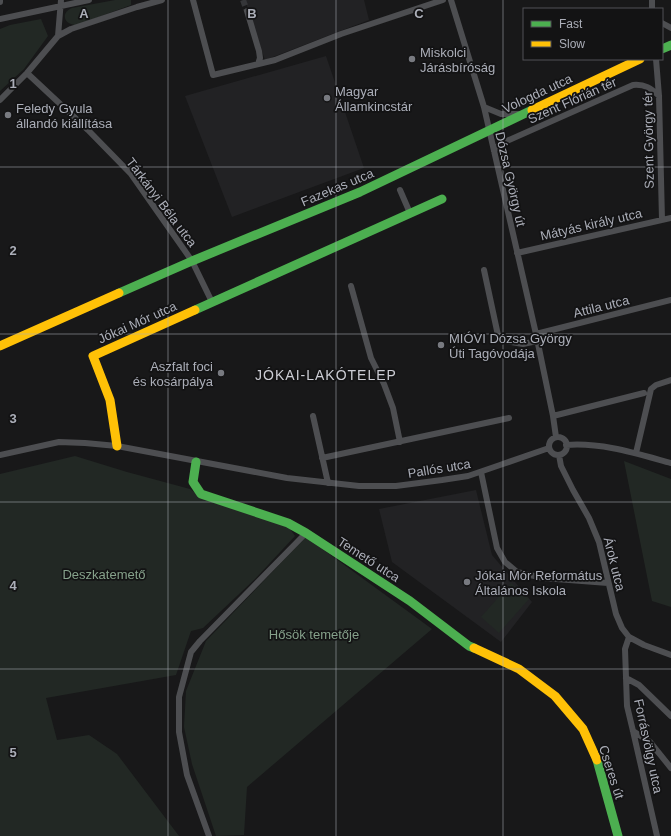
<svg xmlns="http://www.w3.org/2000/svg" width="671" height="836" font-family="Helvetica,sans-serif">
	<rect width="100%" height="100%" fill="#181819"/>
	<path fill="#222224" d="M245 0H364L369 20 265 60Z
		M326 56 364 168 232 217 185 96Z
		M476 490 492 555 532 602 501 642 392 562 379 509Z"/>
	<path fill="#222824" d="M115 0H131V5L77 25C64 25 60 13 72 8Z
		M41 19 48 36 24 69 0 91V29L10 25Z
		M75 456 127 472 190 489 200 496 288 526 295 536 255 579 203 628 191 631 176 675 46 698 57 740 89 735 117 754 179 836H0V474Z
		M624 461 671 479V607L652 601Z
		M306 537 432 629 247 787 244 835 216 836 192 764 184 727 186 691 206 641Z
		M511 583 529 599 499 633 481 617Z"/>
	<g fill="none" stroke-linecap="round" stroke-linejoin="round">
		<path stroke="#353639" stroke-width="6" stroke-dasharray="6 3" stroke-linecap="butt" d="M243 0 247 11"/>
		<path stroke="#4d4e51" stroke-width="6" d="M0 0V2
			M193 0 213 75 275 60 341 34 443 0
			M451 0 484 107 536 334 553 416 556 437
			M652 0V9
			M247 11 259 51 260 58 258 64
			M0 19 89 0
			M662 23 671 28
			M58 36 61 0
			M656 59 659 96 662 220
			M27 73 88 130 131 174 192 261 212 302
			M0 100 27 73 58 36 71 29 137 7 162 0
			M484 107 501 114H518
			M494 151 500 144 633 85C645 84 651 88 659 96
			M400 190 410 213
			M517 253 671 218
			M484 270 499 340 523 344 537 341
			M351 286 371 358 384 384 393 408 400 442
			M536 334 671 300
			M313 416 328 483
			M553 416 644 393
			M549 446a9 9 0 1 1 18 0a9 9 0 1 1-18 0Z
			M566 445C601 442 638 454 671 463
			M636 453 651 389 656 385 671 380
			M0 455 59 442 85 443 117 446 287 478 359 486H396L442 480 468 476 500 465 549 448
			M559 455 561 466 573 490 589 518 599 542 616 614 622 628 629 637 644 645 671 655
			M322 458 509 418
			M481 472 497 548 505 562 517 572 543 578 608 583
			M629 637 625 649 627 706 633 731 657 836
			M626 678 639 685 671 716
			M633 731 650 742 671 768
			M209 836 187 775 179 732V697L191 652 200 641 306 533"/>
		<path stroke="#4caf50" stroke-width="9" d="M662 49 671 45
			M119 293 192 261 360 192 532 110
			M195 310 442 199
			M196 462 193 482 201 494 288 523 306 533 410 601 469 646 474 648
			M597 760 618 836"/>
		<path stroke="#ffc107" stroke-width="9" d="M532 110 640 59
			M0 346 119 293
			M117 446 110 400 93 356 195 310
			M474 648 519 669 555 696 583 729 597 760"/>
	</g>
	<path fill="none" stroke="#abaeb8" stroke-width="1" stroke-opacity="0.55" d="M168 0V836M336 0V836M503 0V836M0 167H671M0 334H671M0 502H671M0 669H671"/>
	<g fill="#787a80" stroke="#131314" stroke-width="1.5">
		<circle cx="412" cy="59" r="4"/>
		<circle cx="327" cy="98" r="4"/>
		<circle cx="8" cy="115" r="4"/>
		<circle cx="441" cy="345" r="4"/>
		<circle cx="221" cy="373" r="4"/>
		<circle cx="467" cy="582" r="4"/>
	</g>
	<g text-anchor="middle" stroke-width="3.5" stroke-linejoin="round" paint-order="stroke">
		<g font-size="13" fill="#abaeb8" stroke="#131314" text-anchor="start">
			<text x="420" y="57">Miskolci<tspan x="420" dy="15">Járásbíróság</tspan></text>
			<text x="335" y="96">Magyar<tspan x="335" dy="15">Államkincstár</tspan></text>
			<text x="16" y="113">Feledy Gyula<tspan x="16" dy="15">állandó kiállítása</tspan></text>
			<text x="449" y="343">MIÓVI Dózsa György<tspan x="449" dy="15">Úti Tagóvodája</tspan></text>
			<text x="213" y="371" text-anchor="end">Aszfalt foci<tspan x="213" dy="15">és kosárpálya</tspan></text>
			<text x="475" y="580">Jókai Mór Református<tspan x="475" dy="15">Általános Iskola</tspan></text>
		</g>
		<g font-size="13" fill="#abaeb8" stroke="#131314">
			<text transform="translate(537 93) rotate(-25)" y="5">Vologda utca</text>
			<text transform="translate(572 100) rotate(-24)" y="5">Szent Flórián tér</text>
			<text transform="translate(648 140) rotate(-91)" y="5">Szent György tér</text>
			<text transform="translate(511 179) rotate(77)" y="5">Dózsa György út</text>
			<text transform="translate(337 187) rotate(-23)" y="5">Fazekas utca</text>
			<text transform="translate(162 202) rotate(53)" y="5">Tárkányi Béla utca</text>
			<text transform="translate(591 224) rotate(-13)" y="5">Mátyás király utca</text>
			<text transform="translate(601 306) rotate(-14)" y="5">Attila utca</text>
			<text transform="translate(137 322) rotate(-24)" y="5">Jókai Mór utca</text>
			<text transform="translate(439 468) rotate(-9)" y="5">Pallós utca</text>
			<text transform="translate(369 559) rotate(33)" y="5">Temető utca</text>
			<text transform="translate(615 564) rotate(76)" y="5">Árok utca</text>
			<text transform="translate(649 746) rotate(78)" y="5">Forrásvölgy utca</text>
			<text transform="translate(612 772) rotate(72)" y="5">Cseres út</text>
		</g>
		<g font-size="13" fill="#85a08a" stroke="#131314">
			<text x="104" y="579">Deszkatemető</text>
			<text x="314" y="639">Hősök temetője</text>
		</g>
		<g font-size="14" letter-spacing="1" fill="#cccdd4" stroke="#131314">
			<text x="326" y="380">JÓKAI-LAKÓTELEP</text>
		</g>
	</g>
	<g font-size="13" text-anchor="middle" font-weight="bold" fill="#abaeb8" stroke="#131314" stroke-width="3.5" stroke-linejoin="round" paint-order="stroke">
		<text x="84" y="18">A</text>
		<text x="252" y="18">B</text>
		<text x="419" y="18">C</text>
		<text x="13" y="88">1</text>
		<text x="13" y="255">2</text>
		<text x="13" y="423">3</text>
		<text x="13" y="590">4</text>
		<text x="13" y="757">5</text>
	</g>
	<rect x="523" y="8" width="140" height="52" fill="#131314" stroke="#505156"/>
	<rect x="531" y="21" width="20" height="6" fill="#4caf50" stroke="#505156"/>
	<text x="559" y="28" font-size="12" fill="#abaeb8">Fast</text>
	<rect x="531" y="41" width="20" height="6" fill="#ffc107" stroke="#505156"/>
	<text x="559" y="48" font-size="12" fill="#abaeb8">Slow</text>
</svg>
